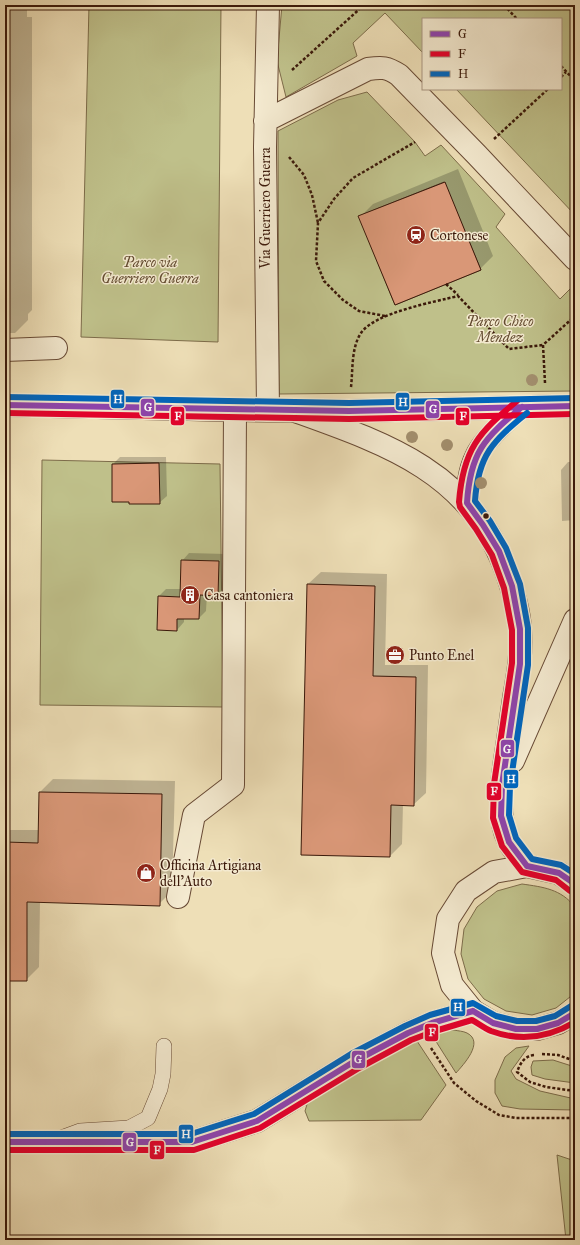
<svg xmlns="http://www.w3.org/2000/svg" width="580" height="1245" font-family="'IM FELL Great Primer',serif">
	<rect width="100%" height="100%" fill="#eedfb7"/>
	<filter id="stains"><feTurbulence type="fractalNoise" baseFrequency=".005" numOctaves="4"/><feColorMatrix values="0 0 0 0 .2 0 0 0 0 .09 0 0 0 0 .02 0 0 0 .5 -.17"/></filter>
	<radialGradient id="worn" r=".72"><stop offset=".6" stop-color="#630" stop-opacity="0"/><stop offset="1" stop-color="#630" stop-opacity=".3"/></radialGradient>
	<path fill="#bfc08a" stroke="#7d6c4a" fill-rule="evenodd" d="M89 5H221L218 342 81 337Z
		M282 5H575V215L456 89H561V19H423V53L385 13 353 43 357 56 286 97 277 61Z
		M367 92 415 142 425 156 441 145 505 214 496 227 560 299 575 284V391L279 394 278 131 338 100ZM444 182 481 270 395 305 359 216Z
		M42 460 220 464 223 707 40 705Z
		M522 884C543 887 561 889 575 907V993L556 1008 532 1015 506 1011 484 999 468 979 461 954 464 929 477 907 497 891Z
		M454 1030C458 1031 463 1031 467 1033 485 1042 463 1065 456 1073L430 1032Z
		M417 1041 446 1085 421 1120 309 1121 305 1111 308 1101 386 1052Z
		M529 1046 511 1071 516 1079 540 1091 575 1099V1110L520 1109 502 1106 495 1093V1080L505 1057 516 1048Z
		M553 1060 575 1067V1083L545 1079 532 1075 531 1067 533 1061Z
		M557 1155 575 1161V1240H566Z"/>
	<path fill="#0003" d="M5 8H27V17H32V310L28 314V320L15 333H5Z
		M458 169 493 256 480 269 360 217 373 204Z
		M120 457H166L167 496 159 503 113 464Z
		M568 462H575V520L562 521 561 470Z
		M189 553 226 554 225 587 218 594H207L206 611 199 618H184V622L177 630 159 596 166 589H181L182 561Z
		M321 572 387 574 385 665H428L426 793 413 805 403 804 402 844 390 856 308 584Z
		M53 779 175 781 172 891 159 904 40 902 39 967 26 980H5V830H39L40 792Z"/>
	<path fill="#d99777" stroke="#3b190a" d="M445 182 481 270 395 305 358 216Z
		M159 463 160 504H129V502H112V464Z
		M181 560 219 561 218 596 200 595 199 619H177V631L157 630 158 596 180 597Z
		M307 584 375 586 373 676 416 677 414 806 391 805 390 857 301 855Z
		M39 792 162 794 160 906 27 902V981H5V842L38 843Z"/>
	<g fill="none" stroke-linecap="round" stroke-linejoin="round">
		<defs>
			<path id="lane" d="M61 1138 80 1131 129 1128 148 1118 160 1089 163 1074 164 1046"/>
			<path id="street" d="M265 121 368 69C382 67 387 67 399 75L477 155 575 259
				M5 350 56 348
				M268 410 265 147 268 5
				M295 411C384 443 469 471 505 568 512 587 519 609 520 629 522 653 518 675 514 698 512 712 510 726 508 740 504 771 494 812 509 842 513 850 521 858 527 866
				M467 503C468 488 469 471 476 457 484 439 506 420 522 407
				M513 761 575 620
				M575 884 559 873 527 866 494 872 466 891 448 919 443 953 452 985 473 1011 493 1023 516 1029H537L558 1023 575 1013
				M178 897 194 815 233 785 235 410
				M5 1142H192L257 1121 355 1061 408 1033 432 1023 473 1011"/>
			<path id="secondary" d="M5 405 235 410 349 411 575 406"/>
		</defs>
		<use href="#lane" stroke="#684a35" stroke-width="16"/>
		<use href="#street" stroke="#684a35" stroke-width="24"/>
		<use href="#secondary" stroke="#3b190a" stroke-width="24"/>
		<path stroke="#3b190a" stroke-width="2.5" stroke-dasharray="3 2" stroke-linecap="butt" d="M504 5 517 19
			M561 66 575 81
			M292 70 364 5
			M561 77 566 72
			M494 139 548 89
			M289 157 304 175 312 195 318 223
			M446 284 458 295
			M385 316 359 311 343 300 324 281 316 261 318 223 334 199 353 178 415 142
			M545 383 543 345 575 316
			M351 387C353 370 351 348 361 333 374 313 434 302 458 296L509 349 543 345
			M431 1048 454 1083 476 1101 499 1115 516 1118H575
			M542 1054 558 1055 575 1061
			M534 1055C524 1056 520 1064 517 1072L530 1082 546 1087 575 1091"/>
		<use href="#lane" stroke="#f4ead0" stroke-width="15"/>
		<use href="#street" stroke="#f4ead0" stroke-width="22"/>
		<use href="#secondary" stroke="#f4ead0" stroke-width="22"/>
		<defs>
			<path id="bus-1" d="M5 405 349 411 575 406
				M522 407C484 438 470 453 467 503L483 525 499 551 512 586 520 629V664L502 785 501 816 509 842 527 866
				M527 866 559 873 575 884
				M473 1011 493 1023 516 1029H537L558 1023 575 1013
				M5 1142H192L257 1121 355 1061 408 1033 432 1023 473 1011"/>
			<path id="bus-2" d="M517 401C478 433 463 450 459 502L460 507 476 529 492 555 504 588 512 630V663L494 784 493 818 502 846 522 872 556 880 570 891
				M5 413 349 419 575 414
				M5 1150H194L260 1128 359 1068 411 1040 435 1031 472 1020C478 1023 484 1028 491 1031 521 1042 548 1038 575 1022"/>
			<path id="bus-3" d="M5 397 349 403 575 398
				M527 413C493 441 478 455 475 501L490 521 506 548 520 584 528 628V665L510 786 509 815 516 838 532 859 561 865 575 874
				M5 1134H191L254 1114 351 1054 405 1026 430 1015 473 1003 496 1016 517 1021H536L555 1016 571 1006"/>
		</defs>
		<use href="#bus-1" stroke="#f4ead0" stroke-width="9"/>
		<use href="#bus-2" stroke="#f4ead0" stroke-width="9"/>
		<use href="#bus-3" stroke="#f4ead0" stroke-width="9"/>
		<use href="#bus-1" stroke="#8e44ad" stroke-width="6"/>
		<use href="#bus-2" stroke="#e4002b" stroke-width="6"/>
		<use href="#bus-3" stroke="#0065bd" stroke-width="6"/>
	</g>
	<g fill="#a28e6d">
		<circle cx="532" cy="380" r="6"/>
		<circle cx="412" cy="437" r="6"/>
		<circle cx="447" cy="445" r="6"/>
		<circle cx="481" cy="483" r="6"/>
	</g>
	<defs>
		<symbol id="station-disc" viewBox="-11 -11 22 22"><circle r="9.5" fill="#8f2418" stroke="#f4ead0"/><path d="M-3-6H3Q5-6 5-4V2Q5 4 3 4L4.5 6H3L1.5 4h-3L-3 6H-4.5L-3 4Q-5 4-5 2V-4Q-5-6-3-6ZM-3.5-4v3h7v-3ZM-3.5 1v1.5H-2V1ZM2 1v1.5H3.5V1Z" fill="#fff"/></symbol>
		<symbol id="building-disc" viewBox="-11 -11 22 22"><circle r="9.5" fill="#8f2418" stroke="#f4ead0"/><path d="M-4-6H4V6H1V3H-1V6H-4ZM-2.5-4.3h1.7v1.8h-1.7ZM.8-4.3h1.7v1.8H.8ZM-2.5-1h1.7V.8h-1.7ZM.8-1h1.7V.8H.8Z" fill="#fff"/></symbol>
		<symbol id="office-disc" viewBox="-11 -11 22 22"><circle r="9.5" fill="#8f2418" stroke="#f4ead0"/><path d="M-6-3h4V-5.5h4V-3h4V5H-6ZM-1-4.5V-3h2v-1.5ZM-6 0V1H6V0Z" fill="#fff"/></symbol>
		<symbol id="shop-disc" viewBox="-11 -11 22 22"><circle r="9.5" fill="#8f2418" stroke="#f4ead0"/><path d="M-5-2.5h2.3a2.7 3.5 0 0 1 5.4 0H5L5.5 6h-11ZM-1.5-2.5h3a1.5 2.3 0 0 0-3 0Z" fill="#fff"/></symbol>
	</defs>
	<g fill-rule="evenodd">
		<use href="#station-disc" x="405" y="224" width="22" height="22"/>
		<use href="#building-disc" x="179" y="584" width="22" height="22"/>
		<use href="#office-disc" x="384" y="644" width="22" height="22"/>
		<use href="#shop-disc" x="135" y="862" width="22" height="22"/>
	</g>
	<circle fill="#3b190a" stroke="#f4ead0" stroke-width="1.5" cx="486" cy="516" r="3.5"/>
	<g text-anchor="middle" stroke-width="3" stroke-linejoin="round" paint-order="stroke">
		<g font-size="14" fill="#3b190a" stroke="#f4ead0">
			<text transform="translate(265 208) rotate(-90)" y="5">Via Guerriero Guerra</text>
		</g>
		<g font-size="14" fill="#3b190a" stroke="#f4ead0" text-anchor="start">
			<text x="430" y="240">Cortonese</text>
			<text x="204" y="600">Casa cantoniera</text>
			<text x="409" y="660">Punto Enel</text>
			<text x="160" y="870">Officina Artigiana<tspan x="160" dy="16">dell'Auto</tspan></text>
		</g>
		<g font-size="14" font-style="italic" fill="#634b30" stroke="#f4ead0">
			<text x="150" y="267">Parco via<tspan x="150" dy="16">Guerriero Guerra</tspan></text>
			<text x="500" y="326">Parco Chico<tspan x="500" dy="16">Mendez</tspan></text>
		</g>
	</g>
	<g stroke="#f4ead0" stroke-width="1.5">
		<rect x="110" y="389" width="15" height="20" rx="4" fill="#0065bd"/>
		<rect x="395" y="392" width="15" height="19" rx="4" fill="#0065bd"/>
		<rect x="140" y="398" width="15" height="19" rx="4" fill="#8e44ad"/>
		<rect x="425" y="400" width="15" height="19" rx="4" fill="#8e44ad"/>
		<rect x="170" y="406" width="15" height="20" rx="4" fill="#e4002b"/>
		<rect x="455" y="407" width="15" height="19" rx="4" fill="#e4002b"/>
		<rect x="500" y="739" width="15" height="19" rx="4" fill="#8e44ad"/>
		<rect x="503" y="769" width="16" height="20" rx="4" fill="#0065bd"/>
		<rect x="486" y="782" width="16" height="19" rx="4" fill="#e4002b"/>
		<rect x="450" y="998" width="16" height="19" rx="4" fill="#0065bd"/>
		<rect x="424" y="1023" width="15" height="19" rx="4" fill="#e4002b"/>
		<rect x="351" y="1050" width="15" height="19" rx="4" fill="#8e44ad"/>
		<rect x="178" y="1124" width="16" height="20" rx="4" fill="#0065bd"/>
		<rect x="122" y="1132" width="15" height="20" rx="4" fill="#8e44ad"/>
		<rect x="149" y="1140" width="16" height="20" rx="4" fill="#e4002b"/>
	</g>
	<g font-size="11" text-anchor="middle" font-weight="bold" fill="#fff">
		<text x="118" y="403">H</text>
		<text x="403" y="406">H</text>
		<text x="148" y="411">G</text>
		<text x="433" y="413">G</text>
		<text x="178" y="420">F</text>
		<text x="463" y="420">F</text>
		<text x="507" y="753">G</text>
		<text x="511" y="783">H</text>
		<text x="494" y="795">F</text>
		<text x="458" y="1011">H</text>
		<text x="432" y="1036">F</text>
		<text x="358" y="1063">G</text>
		<text x="186" y="1138">H</text>
		<text x="130" y="1146">G</text>
		<text x="157" y="1154">F</text>
	</g>
	<rect width="580" height="1245" fill="none" stroke="#eedfb7" stroke-width="20"/>
	<rect x="6" y="6" width="568" height="1233" fill="none" stroke="#3b190a" stroke-width="2"/>
	<rect x="10" y="10" width="560" height="1225" fill="none" stroke="#3b190a"/>
	<rect x="422" y="18" width="140" height="72" fill="#f4ead0" stroke="#aa9681"/>
	<rect x="430" y="31" width="20" height="6" fill="#8e44ad" stroke="#aa9681"/>
	<text x="458" y="38" font-size="12" fill="#3b190a">G</text>
	<rect x="430" y="51" width="20" height="6" fill="#e4002b" stroke="#aa9681"/>
	<text x="458" y="58" font-size="12" fill="#3b190a">F</text>
	<rect x="430" y="71" width="20" height="6" fill="#0065bd" stroke="#aa9681"/>
	<text x="458" y="78" font-size="12" fill="#3b190a">H</text>
	<rect width="100%" height="100%" filter="url(#stains)"/>
	<rect width="100%" height="100%" fill="url(#worn)"/>
</svg>
